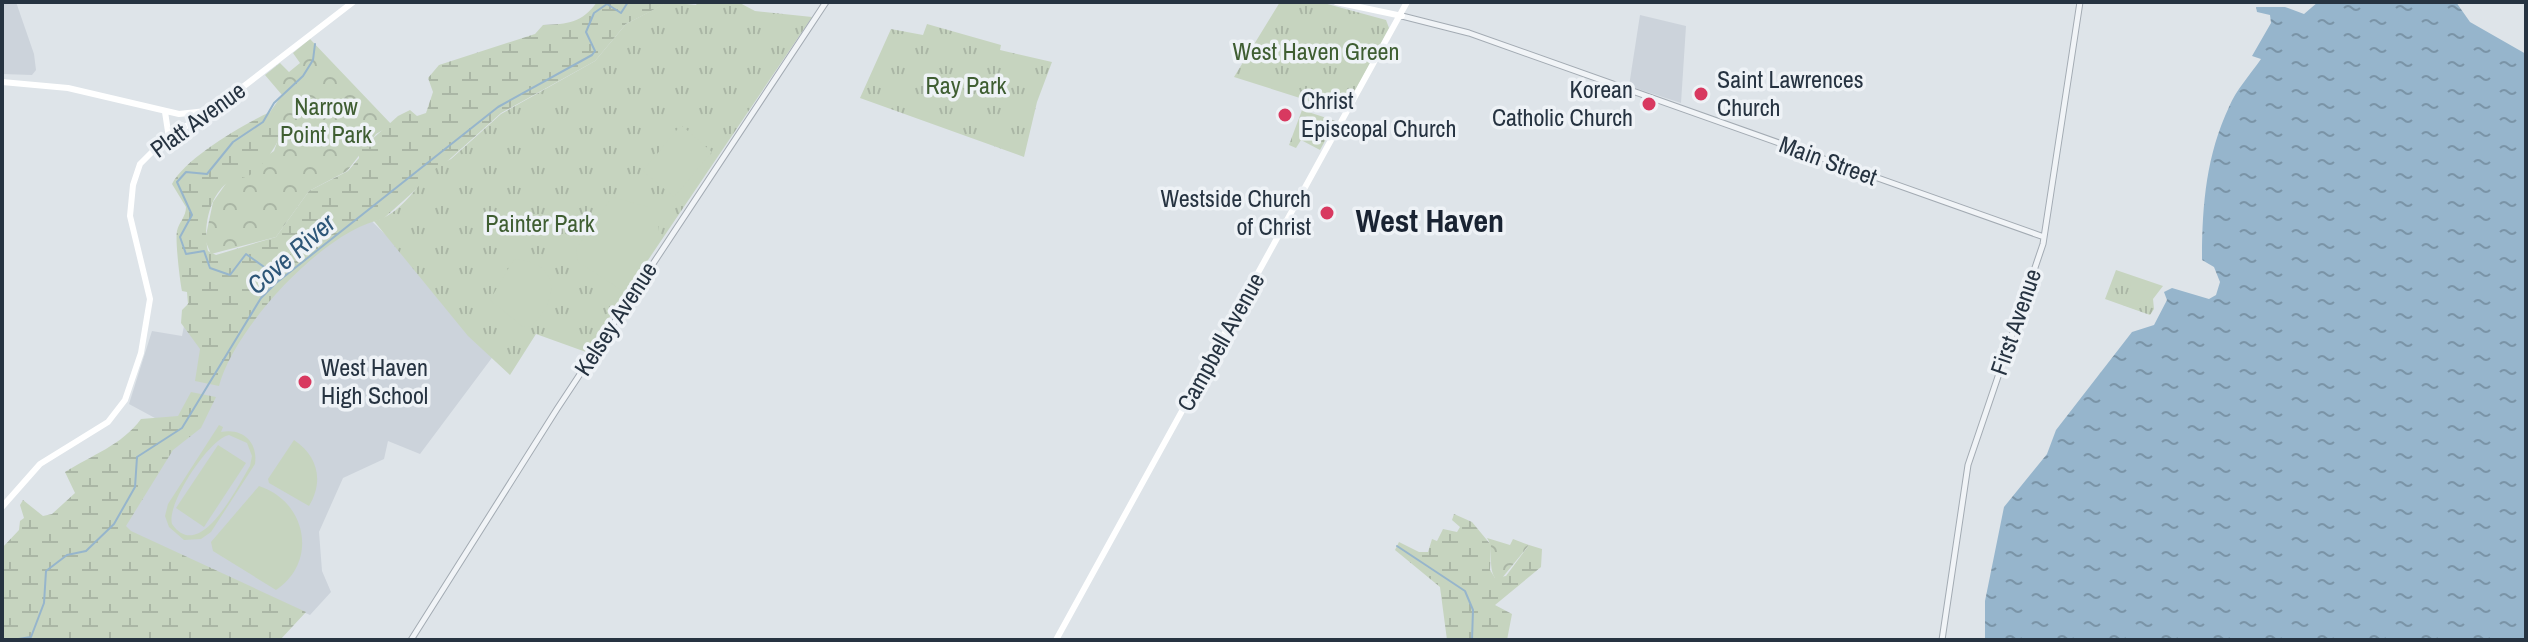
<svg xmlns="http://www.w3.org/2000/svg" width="2528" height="642" font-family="'Archivo Narrow',sans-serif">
	<defs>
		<pattern id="forest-crowns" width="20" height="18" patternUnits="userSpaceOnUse" patternTransform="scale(2)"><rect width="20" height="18" fill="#c6d4bf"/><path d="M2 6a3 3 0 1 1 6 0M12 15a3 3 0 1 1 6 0" fill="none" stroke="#aab6a5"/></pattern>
		<pattern id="wetland-marsh" width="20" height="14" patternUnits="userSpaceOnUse" patternTransform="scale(2)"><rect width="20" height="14" fill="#c6d4bf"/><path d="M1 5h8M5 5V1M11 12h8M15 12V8" fill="none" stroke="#aab6a5"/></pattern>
		<pattern id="cemetery-stones" width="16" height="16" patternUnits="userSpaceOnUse" patternTransform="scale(2)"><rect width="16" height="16" fill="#c6d4bf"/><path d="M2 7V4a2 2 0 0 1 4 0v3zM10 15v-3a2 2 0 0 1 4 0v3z" fill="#aab6a5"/></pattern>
		<pattern id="park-tufts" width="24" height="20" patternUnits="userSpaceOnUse" patternTransform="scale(2)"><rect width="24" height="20" fill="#c6d4bf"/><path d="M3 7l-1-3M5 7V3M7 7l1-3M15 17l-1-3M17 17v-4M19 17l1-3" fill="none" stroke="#aab6a5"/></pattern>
		<pattern id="water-ripples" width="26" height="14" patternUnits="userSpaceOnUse" patternTransform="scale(2)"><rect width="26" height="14" fill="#96b5cc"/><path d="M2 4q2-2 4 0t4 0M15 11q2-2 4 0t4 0" fill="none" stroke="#7a94a7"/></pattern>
	</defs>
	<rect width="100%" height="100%" fill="#dee4e9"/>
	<path fill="#ccd3db" d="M2 2H16L34 54 36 70 32 75 2 74Z
		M1640 15 1686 26 1681 103 1629 86Z
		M344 194 500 347 420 454 388 441 384 459 343 478 319 532 322 571 331 592 310 615 122 530 166 424 129 404 152 331 182 336 184 326Z"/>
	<path fill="url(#forest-crowns)" d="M310 39 392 125 376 134 347 171 309 191 276 237 211 254 205 240 213 202 227 182 274 151 282 129 270 112 282 95 265 75 280 63 289 72 300 63 293 53Z
		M1487 538 1510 545 1513 539 1529 545 1502 578H1495C1487 565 1495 550 1487 538Z"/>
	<path fill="url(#wetland-marsh)" d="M597 2H669L626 24 595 61 501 113 383 219C324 230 234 328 219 386L195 381 200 349 181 323 182 310 188 304 187 292 182 291C180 282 175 240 177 231 179 222 186 217 186 207L172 184C185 158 244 124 270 112L279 118C289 135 264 164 250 175 244 179 233 178 227 183 208 198 203 230 208 251L216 255 276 237 309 191 348 171 359 158V151L398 116 410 110 417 116 426 113 433 92 428 78 439 65 535 34 543 25C568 24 582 23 597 2Z
		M191 392 216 397 201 428 173 450 126 526 131 531 306 612 280 640H2V548L19 530 20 521 24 518 20 505 23 500 43 516 52 514 75 493 65 472C92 455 122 445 141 419L178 416Z
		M1454 514 1472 522 1491 545 1490 570 1495 578 1506 576 1529 545 1542 549 1541 567 1495 605 1512 614 1507 640H1447L1440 587 1395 550 1399 542 1419 552H1428L1432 539 1437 541 1443 529 1457 532 1460 527 1452 520Z"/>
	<path fill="url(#cemetery-stones)" d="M1302 110 1336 121 1320 150 1301 140 1296 148 1289 145Z"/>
	<path fill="url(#park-tufts)" d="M668 2 696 5 698 2H738L755 11 812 17 586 352 536 334 510 375 468 336 374 221C407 214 422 170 451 159L501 114 595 61 626 24Z
		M1280 2H1320L1386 20 1389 28 1344 112 1234 77Z
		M927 24 1001 45 1000 50 1052 62 1037 102 1024 157 860 98 891 29 923 35Z
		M2116 270 2163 286 2153 299 2154 309 2150 315 2105 299Z"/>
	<path fill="#c6d4bf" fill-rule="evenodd" d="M681 125 712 152 674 197 643 171Z
		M612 197 648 207 658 222 660 240 625 292 578 262 576 249Z
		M514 259C561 263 560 298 531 326L523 327 490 300Z
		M2133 277 2148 282 2138 310 2123 305Z
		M219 425 223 427 221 432C243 428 258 442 255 464L211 532 201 539 184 540 169 527 165 516 168 504ZM229 435 247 443 252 456 250 466C237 487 200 564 172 524 166 504 209 439 229 435Z
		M294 440C318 456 324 481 309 506L269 483 268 479Z
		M218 445 246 463 204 527 176 508Z
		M259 486C306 501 319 561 276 590L213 551 211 542Z"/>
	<path fill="url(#water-ripples)" d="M2318 2H2456L2470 22 2526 54V640H1985V601L2004 507 2047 454 2056 430 2132 332 2154 325 2167 300 2164 292 2172 288 2209 299 2216 295 2220 282 2214 267 2202 260C2202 206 2206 156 2229 107 2236 90 2250 75 2261 59L2252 56 2271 23 2270 15 2257 12 2256 7H2285L2304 14Z"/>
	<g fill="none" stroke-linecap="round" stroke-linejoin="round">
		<path stroke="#96b5cc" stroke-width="2" d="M641 2H656
			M284 276 274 274 246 254 230 275 210 268 204 251 186 254 180 237 192 215 177 182 186 172 207 174 233 142 263 122 274 103 303 76 313 60 315 44
			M1397 546 1465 591 1473 610 1472 640
			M12 640 31 637 44 603 46 571 67 555 86 551 114 524 135 487 137 457 182 428 261 298 276 283 498 107 592 55 595 51 586 32 594 13 607 4 621 13 628 2"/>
		<defs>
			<path id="tertiary" d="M1402 16 1469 33 2044 237
				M411 640 557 409 826 2
				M1942 640 1968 465 2043 244 2080 2"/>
		</defs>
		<use href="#tertiary" stroke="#a3abb3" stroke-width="7"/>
		<use href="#tertiary" stroke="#f1f4f7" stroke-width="5"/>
		<path stroke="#fff" stroke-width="6" d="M1336 2 1402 16
			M2 82 68 88 179 114 206 111
			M165 112 169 138
			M2 507 40 464 108 422 125 400 141 353 150 299 130 216 133 185 140 164 162 142 226 100 353 2
			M1056 640 1407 2"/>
	</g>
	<g fill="#d83960" stroke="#eef2f6" stroke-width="3">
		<circle cx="1701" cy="94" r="8"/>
		<circle cx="1649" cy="104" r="8"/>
		<circle cx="1285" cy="115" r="8"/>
		<circle cx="1327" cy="213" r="8"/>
		<circle cx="305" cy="382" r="8"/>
	</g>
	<g text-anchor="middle" stroke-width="7" stroke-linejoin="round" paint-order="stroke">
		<g font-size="24" fill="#3f5e32" stroke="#eef2f6">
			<text x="1316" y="60">West Haven Green</text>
			<text x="966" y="94">Ray Park</text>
			<text x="326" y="115">Narrow<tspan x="326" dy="28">Point Park</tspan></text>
			<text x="540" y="232">Painter Park</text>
		</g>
		<g font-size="24" fill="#263341" stroke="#eef2f6" text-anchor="start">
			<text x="1717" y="88">Saint Lawrences<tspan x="1717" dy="28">Church</tspan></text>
			<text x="1633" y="98" text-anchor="end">Korean<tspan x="1633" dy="28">Catholic Church</tspan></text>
			<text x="1301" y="109">Christ<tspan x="1301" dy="28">Episcopal Church</tspan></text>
			<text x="1311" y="207" text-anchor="end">Westside Church<tspan x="1311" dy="28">of Christ</tspan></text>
			<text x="321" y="376">West Haven<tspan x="321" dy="28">High School</tspan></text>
		</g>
		<g font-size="24" fill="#263341" stroke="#eef2f6">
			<text transform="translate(198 120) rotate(-36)" y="8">Platt Avenue</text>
			<text transform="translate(1828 161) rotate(20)" y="8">Main Street</text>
			<text transform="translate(616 319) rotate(-57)" y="8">Kelsey Avenue</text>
			<text transform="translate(2016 322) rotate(-71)" y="8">First Avenue</text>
			<text transform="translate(1221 342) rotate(-61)" y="8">Campbell Avenue</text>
		</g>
		<g font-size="26" font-style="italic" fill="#2d5678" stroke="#eef2f6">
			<text transform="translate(291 254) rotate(-41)" y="9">Cove River</text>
		</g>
		<g font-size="32" font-weight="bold" fill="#192332" stroke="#eef2f6">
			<text x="1430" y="232">West Haven</text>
		</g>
	</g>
	<rect width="2528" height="642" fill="none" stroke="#263341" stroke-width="8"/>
</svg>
